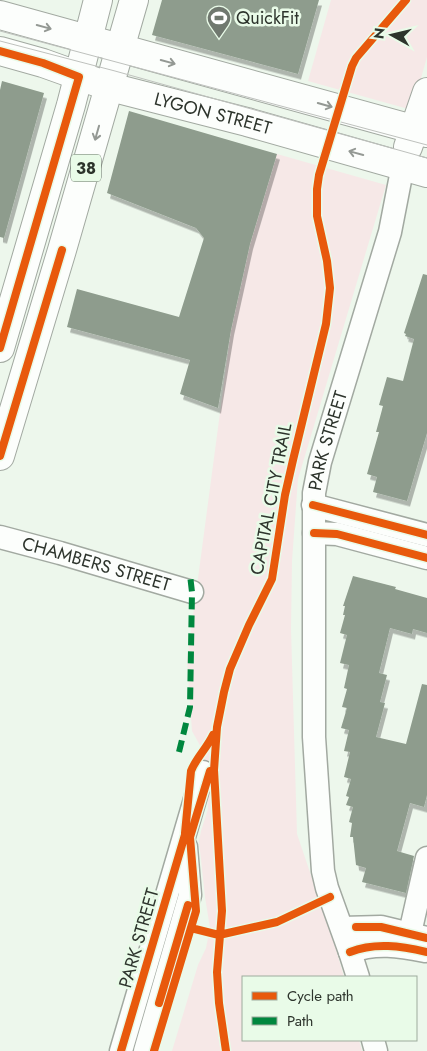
<svg xmlns="http://www.w3.org/2000/svg" width="427" height="1051" font-family="Jost,sans-serif">
	<defs>
		<filter id="shadow"><feDropShadow dx="3" dy="5.5" stdDeviation="0" flood-color="#0004"/></filter>
	</defs>
	<rect width="100%" height="100%" fill="#edf7ec"/>
	<path fill="#f6e8e7" d="M331 0H427V57L412 110 308 81Z
		M277 154 386 185 298 479 292 561 291 629 297 834 335 946 344 977H243V1040H359L362 1051H172L198 965 206 948 210 928 205 897 199 841 201 831 208 809 207 789 204 755 202 749 192 731 187 661 231 330 250 244Z"/>
	<path fill="#8e9c8d" filter="url(#shadow)" d="M162 0H319L298 74 152 35Z
		M2 81 44 93 4 238 0 237V90Z
		M129 111 277 154 250 244 231 330 218 408 180 394 190 360 67 327 77 289 179 317 204 238 196 228 107 193Z
		M423 274 427 275V433L407 501 373 492 377 477 367 474 379 432H376L383 406 379 405 387 377 403 381 414 339 405 336 406 334 404 333Z
		M353 576 396 587 395 589 427 598V633L413 629 412 634 390 628 379 673 387 675 380 702 385 703 376 737 406 744 422 684 427 685V795L424 807 410 803 397 851 414 856 406 893 362 882 366 868 356 865 353 837H350L352 823 349 822 353 807 346 805 349 797 346 796 351 779 344 777 350 752 344 751 349 730 341 728 347 708 342 707 347 689 344 688 349 665 340 663 347 635 340 633 345 615H343L345 606H343Z"/>
	<g fill="none" stroke-linecap="round" stroke-linejoin="round">
		<defs>
			<g id="minor">
				<path d="M313 505 427 535"/>
				<path d="M314 533 337 534 427 558"/>
				<path id="s1" d="M0 537 60 553 192 592"/>
				<path d="M342 928 381 927 427 938"/>
				<path d="M410 933 427 858"/>
				<path d="M350 952C375 942 400 946 425 951"/>
				<path id="s2" d="M358 977 350 952 327 888 323 871 314 737V493L320 462 390 232 403 165"/>
				<path d="M373 1040 376 1051"/>
				<path d="M121 1051 203 772"/>
				<path d="M145 1051 190 895 186 847"/>
			</g>
			<g id="tertiary">
				<path d="M0 15 427 133"/>
				<path id="s3" d="M0 51 43 63 110 87 247 122 427 173"/>
				<path d="M408 147 427 92"/>
			</g>
			<path id="primary" d="M0 348 71 105 98 0
				M0 456 62 250 134 0"/>
		</defs>
		<use href="#minor" stroke="#a2a9a1" stroke-width="25"/>
		<use href="#tertiary" stroke="#a2a9a1" stroke-width="30"/>
		<use href="#primary" stroke="#a2a9a1" stroke-width="30"/>
		<use href="#minor" stroke="#fcfefc" stroke-width="22"/>
		<use href="#tertiary" stroke="#fcfefc" stroke-width="28"/>
		<use href="#primary" stroke="#fcfefc" stroke-width="28"/>
		<path stroke="#bec1bd" stroke-width="1" d="M0 31 427 145
			M0 41 115 71 427 158"/>
		<path stroke="#00873e" stroke-width="6" stroke-dasharray="12 6" stroke-linecap="butt" d="M179 752 190 707 192 592 190 575"/>
		<defs>
			<path id="cycleway" d="M0 51 43 63 79 77 0 348
				M0 456 62 250
				M313 505 427 535
				M314 533 337 534 427 558
				M185 833 191 771C196 758 207 748 213 735
				M356 927H381L427 938
				M191 928 219 935 277 922 330 897
				M350 952C375 942 401 946 427 952
				M159 1003 188 905
				M121 1051 187 828
				M154 1051 196 911 190 837 210 771
				M226 1051 219 1003 217 972 222 911 214 770 217 727 224 692 230 669 249 625 272 579 285 495 293 460 326 324 330 288 327 261 317 216V189L319 175 352 66 356 58 406 0"/>
		</defs>
		<use href="#cycleway" stroke="#e9fbe8" stroke-width="11"/>
		<use href="#cycleway" stroke="#e8590c" stroke-width="8"/>
	</g>
	<defs><path id="oneway-shaft" d="M-6 0H5M1.5-3L5.5 0L1.5 3" fill="none" stroke-width="1.6" stroke-linecap="round" stroke-linejoin="round" transform="scale(1.25)"/></defs>
	<g stroke="#949994">
		<use href="#oneway-shaft" transform="translate(44 27) rotate(15)"/>
		<use href="#oneway-shaft" transform="translate(168 62) rotate(15)"/>
		<use href="#oneway-shaft" transform="translate(325 105) rotate(16)"/>
		<use href="#oneway-shaft" transform="translate(97 133) rotate(106)"/>
		<use href="#oneway-shaft" transform="translate(356 153) rotate(-165)"/>
	</g>
	<defs>
		<symbol id="stadium-pin" viewBox="-11 -11 22 30"><path d="M0 17L-7.5 6A9.5 9.5 0 1 1 7.5 6Z" fill="#70786f" stroke="#e9fbe8"/><path d="M0-5a6.5 5 0 1 0 0 10a6.5 5 0 1 0 0-10ZM-3.5-1.8h7v3.6h-7Z" fill="#fff"/></symbol>
	</defs>
	<g fill-rule="evenodd">
		<use href="#stadium-pin" x="205" y="4" width="28" height="38"/>
	</g>
	<g text-anchor="middle" stroke-width="5" stroke-linejoin="round" paint-order="stroke">
		<rect fill="#e9fbe8" stroke="#657064" stroke-width="1" x="71" y="154.5" width="30" height="27" rx="4"/>
		<g font-size="16" font-weight="bold" fill="#2d342c">
			<text x="86" y="174">38</text>
		</g>
		<g font-size="18" fill="#2d342c" stroke="#e9fbe8" text-anchor="start">
			<text x="236" y="24">QuickFit</text>
		</g>
		<g font-size="18" fill="#2d342c" stroke="#e9fbe8">
			<text dy="6" stroke="none"><textPath href="#s3" startOffset="222">LYGON STREET</textPath></text>
			<text dy="6" stroke="none"><textPath href="#s2" startOffset="544">PARK STREET</textPath></text>
			<text transform="translate(271 499) rotate(-79)" y="6">CAPITAL CITY TRAIL</text>
			<text dy="6" stroke="none"><textPath href="#s1" startOffset="100">CHAMBERS STREET</textPath></text>
			<text transform="translate(139 938) rotate(-74)" y="6">PARK STREET</text>
		</g>
	</g>
	<rect x="242" y="976" width="175" height="65" fill="#e9fbe8" stroke="#9eab9d"/>
	<rect x="252" y="992" width="25" height="8" fill="#e8590c" stroke="#9eab9d"/>
	<text x="287" y="1001" font-size="15" fill="#2d342c">Cycle path</text>
	<rect x="252" y="1017" width="25" height="8" fill="#00873e" stroke="#9eab9d"/>
	<text x="287" y="1026" font-size="15" fill="#2d342c">Path</text>
	<g transform="translate(392 35) rotate(278)" stroke="#e9fbe8" stroke-width="4" paint-order="stroke">
	<path d="M0-4L9 19L0 12L-9 19Z" fill="#2d342c"/>
	<text y="-8" font-size="14" font-weight="bold" text-anchor="middle" fill="#2d342c">N</text>
	</g>
</svg>
